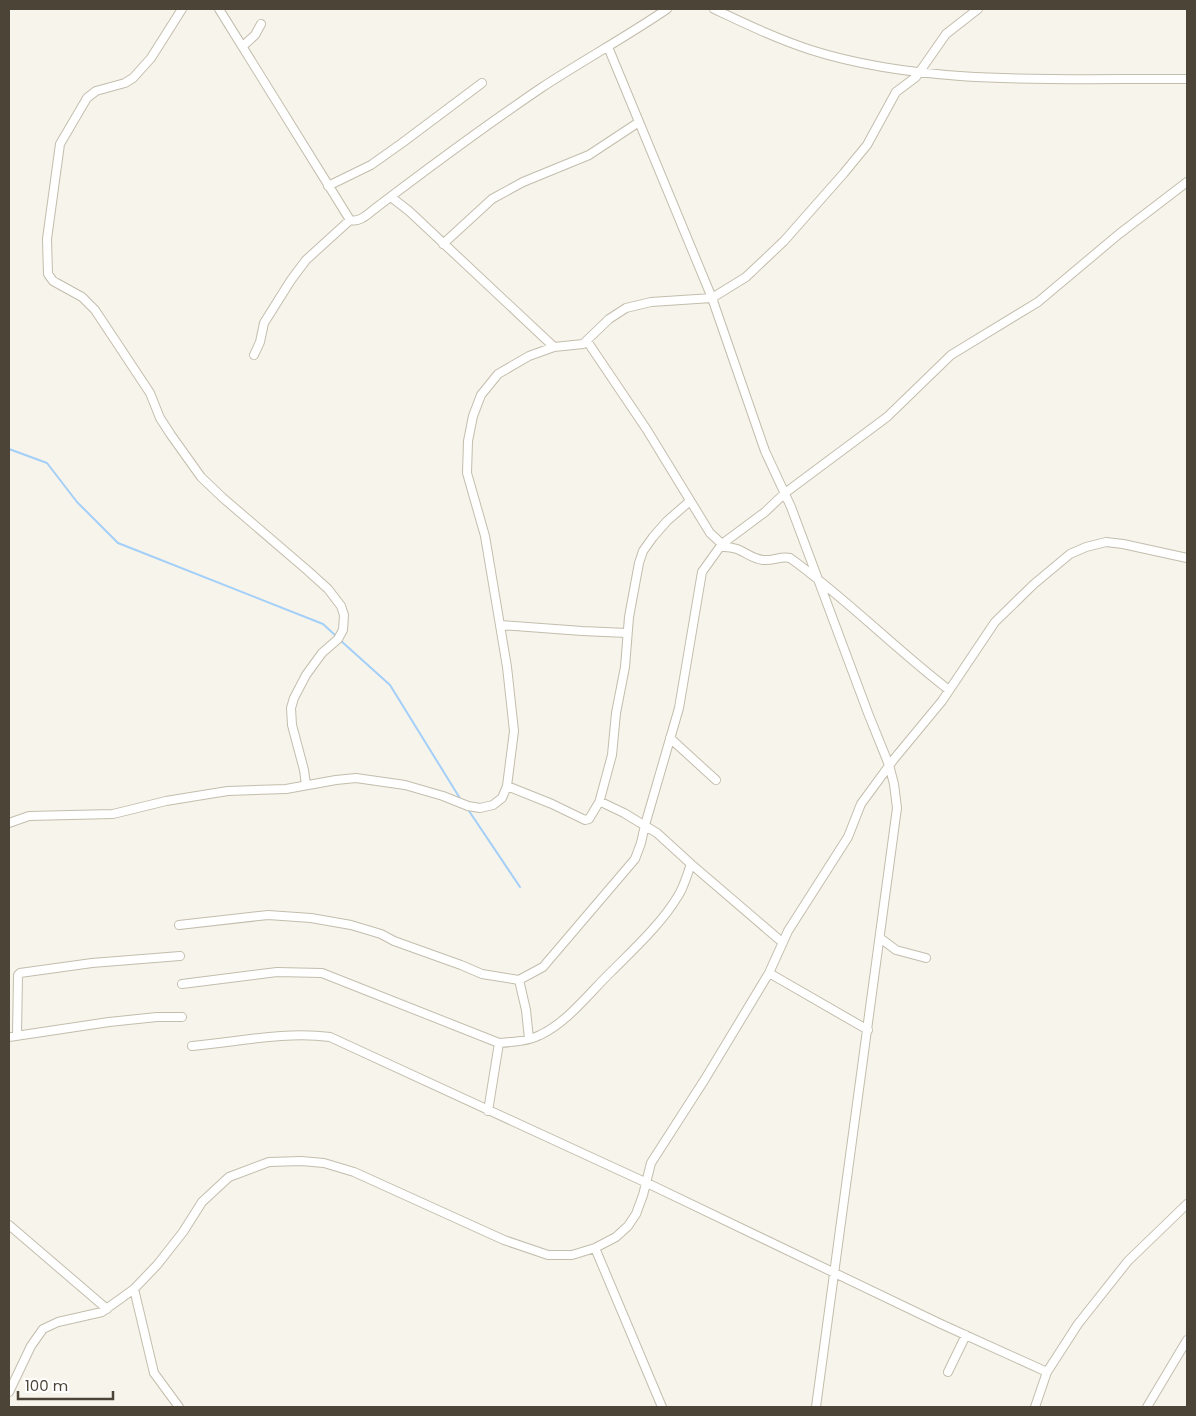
<svg xmlns="http://www.w3.org/2000/svg" width="1196" height="1416" font-family="Poppins,sans-serif">
	<rect width="100%" height="100%" fill="#f7f4eb"/>
	<g fill="none" stroke-linecap="round" stroke-linejoin="round">
		<path stroke="#a3cff8" stroke-width="2" d="M9 449 47 463 77 502 118 543 323 624 336 636
			M340 640 390 685 461 800
			M467 808 520 887"/>
		<defs>
			<path id="minor" d="M182 9 151 58 133 78 125 83 96 91 87 98 60 144 47 239 48 274 53 281 82 297 95 310 150 393 160 418 171 435 201 477 223 498 307 570 328 589 341 606 344 615 343 630 338 639 322 653 306 675 294 698 291 708 292 725 304 770 306 785
				M219 9 350 220C360 223 369 213 377 207 431 166 485 126 541 88 582 61 626 37 667 9
				M714 9C746 24 777 39 811 50 927 87 1067 78 1187 79
				M243 46 255 35 261 24
				M608 47 712 298 765 451 791 507 868 713 889 765 894 784 897 808 816 1407
				M328 186 371 165 402 143 482 83
				M391 197 409 211 554 347
				M443 244 492 199 523 182 589 155 639 122
				M254 355 260 342 264 323 291 280 306 260 350 220
				M722 544 765 512 785 493 887 417 951 355 1038 302 1119 234 1187 182
				M722 547C742 546 747 558 763 560 773 561 780 556 790 558 846 598 894 648 949 690
				M501 625 582 631 627 633
				M670 738 716 780
				M507 786 552 804 585 820 589 819 598 804 601 802 624 813 657 833 691 864 782 942
				M599 803 612 755 616 713 625 667 629 617 639 563 643 551 653 537 667 521 690 501
				M9 823 29 816 113 814 166 801 209 794 228 791 286 789 336 780 356 778 405 785 443 796 468 806 480 808 493 805 502 798 507 786 514 731 507 667 485 536 467 473 468 441 473 416 481 395 498 374 529 356 554 347 583 344 609 319 626 308 651 302 712 298 746 277 784 241 844 173 867 145 896 92 916 77 946 34 978 9
				M179 925 268 915 311 918 351 925 381 934 394 941 461 965 482 974 519 980 543 967 635 859 641 843 645 825 679 708 702 572 722 544 710 533 647 430 587 341
				M880 938 896 950 926 958
				M769 973 868 1030
				M519 980 526 1010 529 1039
				M182 984 277 972 322 973 499 1043C513 1042 528 1041 540 1035 568 1022 590 992 612 971 634 949 662 923 678 896 684 887 687 875 691 864
				M17 1035 18 975 20 973 92 963 180 956
				M9 1037 109 1022 157 1017H182
				M192 1046C237 1042 285 1031 330 1037L647 1183 941 1324 1047 1372
				M488 1111 499 1043
				M9 1225 107 1309
				M595 1248 662 1407
				M134 1289 154 1373 179 1407
				M948 1372 966 1335
				M9 1392 31 1346 43 1329 58 1322 102 1312 134 1289 157 1265 183 1232 202 1202 229 1177 269 1162 301 1161 324 1163 354 1172 504 1240 548 1255H572L595 1248 616 1237 628 1226 636 1214 643 1195 651 1163 705 1079 769 973 788 931 848 837 861 804 894 759 942 701 995 622 1034 584 1070 554 1086 547 1106 542 1123 544 1187 558
				M1035 1407 1047 1372 1078 1324 1128 1261 1187 1204
				M1147 1407 1187 1340"/>
		</defs>
		<use href="#minor" stroke="#c3bdac" stroke-width="10"/>
		<use href="#minor" stroke="#fff" stroke-width="8"/>
	</g>
	<rect width="1196" height="1416" fill="none" stroke="#4c4537" stroke-width="20"/>
	<path d="M18 1391v8h95v-8" fill="none" stroke="#4c4537" stroke-width="2.5"/>
	<text x="25" y="1391" font-size="15" fill="#4c4537" stroke="#ffffff" stroke-width="4" paint-order="stroke">100 m</text>
</svg>
